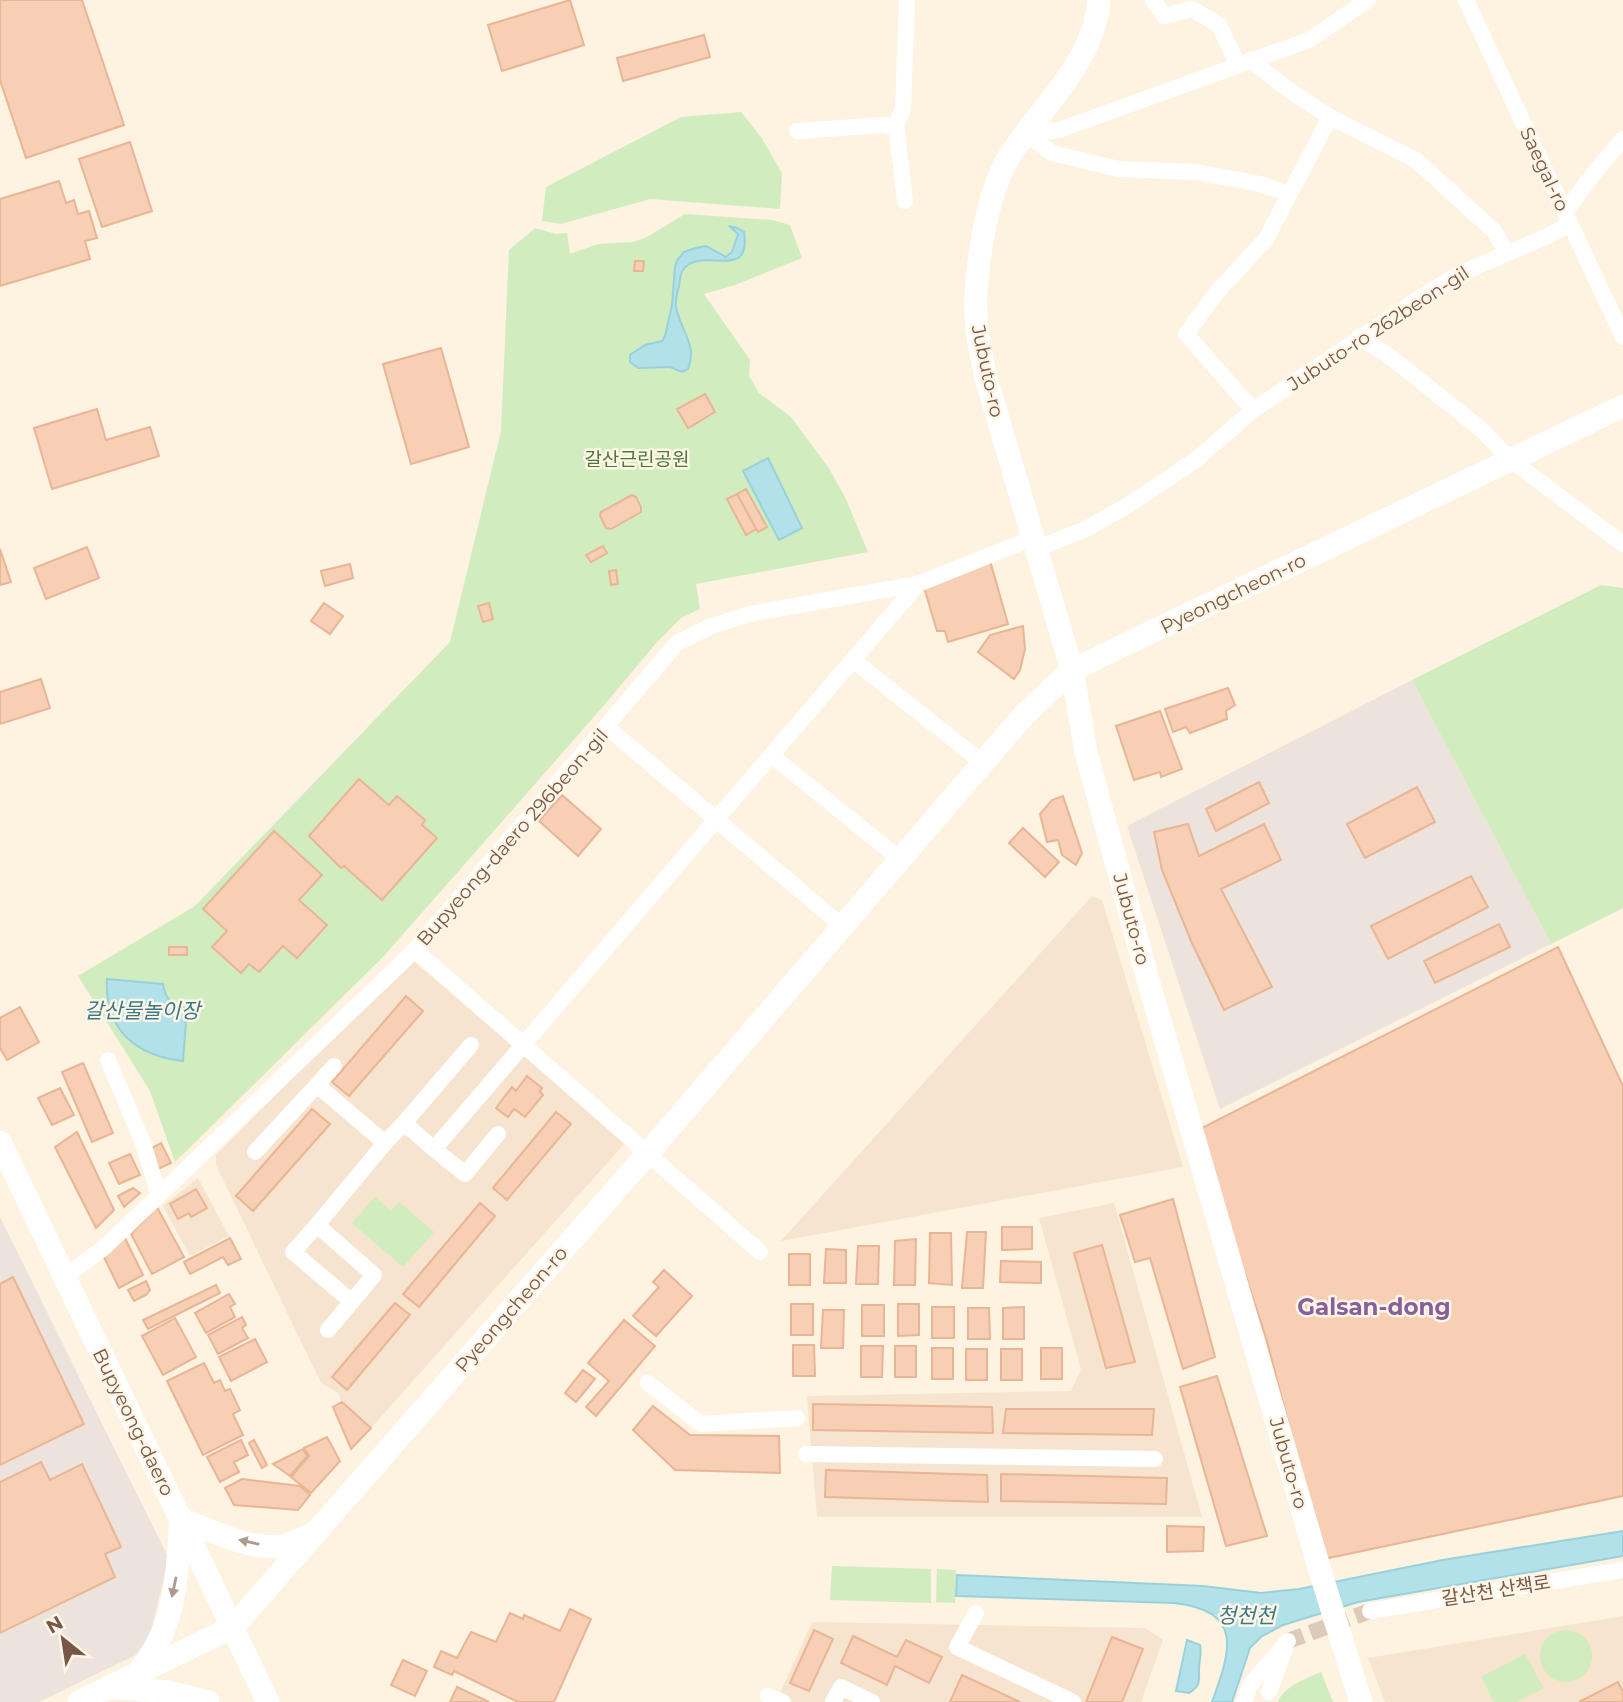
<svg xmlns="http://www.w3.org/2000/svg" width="1623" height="1702" font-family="Montserrat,'Noto Sans KR',sans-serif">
	<rect width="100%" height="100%" fill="#fef2e0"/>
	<path fill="#f6e4ce" d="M1092 896 1102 900 1183 1167 781 1241Z
		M411 959 625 1143 371 1428 342 1402 338 1393 321 1383 216 1165V1155Z
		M198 1178 229 1236 190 1256 163 1206Z
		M1114 1203 1202 1517H817L807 1396 1071 1391 1081 1369 1039 1218Z
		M1623 1616V1702H1385L1368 1658Z
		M812 1622 1145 1628 1163 1640 1141 1702H776Z"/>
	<path fill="#ece4dc" d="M1412 680 1551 944 1220 1109 1127 826Z
		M0 1217 169 1559 146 1650 39 1702H0Z"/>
	<path fill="#d1ecbe" d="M741 112 761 137 782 173 780 209 650 199 561 224 542 221 546 187 681 117Z
		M685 214 772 220 790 225 802 258 735 285 704 294 750 360 749 376 759 393 791 417 828 467 845 497 868 552 696 584 700 609 681 618 657 642 600 710 383 957 175 1162 150 1091 78 976 195 906 450 642 501 431 509 250 535 228 556 234 567 233 570 254 598 244 633 242 647 237Z
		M1601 585 1623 588V908L1551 944 1412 680Z
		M375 1197 391 1211 399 1202 434 1232 403 1267 352 1223Z
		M832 1566 931 1569V1603L830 1600Z
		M937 1569 956 1570 955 1603 936 1602Z
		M1540 1656a26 26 0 1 1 52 0a26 26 0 1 1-52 0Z
		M1525 1654 1544 1688 1517 1702H1494L1481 1677Z
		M1321 1672 1333 1702H1278C1284 1686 1307 1678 1321 1672Z"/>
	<path fill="#b3e1e9" stroke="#99d1db" stroke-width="2" d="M729 226 737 228 744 232C752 284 700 244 683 270 680 274 680 280 679 286 677 293 675 300 676 307 680 330 698 345 688 369L682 372 670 367 638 368 630 362V355L645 345 662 341 665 336 672 305 675 266 678 259 684 252 695 248 706 246 726 257 732 252 738 234Z
		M768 458 802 528 779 540 743 471Z
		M107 979 163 984C165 999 172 1006 187 1008L183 1061C137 1056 104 1030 107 979Z
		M1623 1531V1556L1358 1602 1283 1625 1262 1636 1250 1648 1232 1702H1212C1231 1650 1244 1611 1174 1603L956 1596 957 1575 1203 1586 1261 1593 1299 1589 1443 1560Z
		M1187 1640 1200 1645C1202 1654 1199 1660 1199 1669 1199 1680 1201 1686 1189 1693L1176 1691Z"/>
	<path fill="#f6cfb5" stroke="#e9b594" stroke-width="2" d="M0 0H82L124 125 26 158 0 80Z
		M570 0 584 45 502 71 488 25Z
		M704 35 710 57 623 81 617 58Z
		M130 142 152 211 102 227 79 159Z
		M59 181 66 203 74 200 78 214 89 211 97 238 85 241 90 259 0 286V199Z
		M635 261H644L643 271H634Z
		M441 348 469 447 411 464 383 364Z
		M705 394 715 412 688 428 677 409Z
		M97 409 106 440 150 427 159 456 52 489 34 428Z
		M746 489 767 527 758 532 737 494Z
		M737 494 756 529 746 535 727 499Z
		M632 495 636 497 641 507V512L611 529 606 528 600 516 601 512Z
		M603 546 607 553 591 562 586 555Z
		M87 547 99 578 46 599 34 568Z
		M0 549 11 582 0 585Z
		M984 561 991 564 1008 624 948 642 945 631H937L923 584Z
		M350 564 353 578 325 586 321 571Z
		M616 570 618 584 611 585 609 571Z
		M324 603 343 616 330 634 311 621Z
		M489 603 493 619 483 622 478 606Z
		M1023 626 1025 649 1020 670 1014 679 978 652 990 635Z
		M41 679 50 708 0 724V692Z
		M1228 688 1235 705 1226 711 1227 719 1190 733 1186 727 1173 732 1165 709Z
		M1160 711 1182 769 1161 777 1160 772 1134 780 1116 726Z
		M359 779 389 805 397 796 425 820 422 825 437 838 382 900 344 866 341 868 309 836Z
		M1259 782 1269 803 1216 831 1206 809Z
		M1417 787 1435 822 1365 858 1347 824Z
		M562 795 601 829 578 856 539 821Z
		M1063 796 1082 853 1076 865 1062 855 1058 840 1047 842 1040 814 1052 800Z
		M1188 824 1199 856 1264 824 1281 860 1221 889 1272 987 1224 1010 1191 941 1162 870 1154 832Z
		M1023 828 1059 862 1045 877 1009 843Z
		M274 831 322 875 299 900 327 925 297 958 283 946 259 972 249 964 241 973 212 947 227 931 203 909Z
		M1471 876 1488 907 1388 959 1371 926Z
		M1499 924 1510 947 1435 983 1424 961Z
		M169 947H187V955H169Z
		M1558 947 1623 1086V1496L1324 1559 1266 1338 1198 1130Z
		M406 996 423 1011 349 1096 332 1082Z
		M20 1007 39 1042 7 1060 0 1048V1018Z
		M83 1063 113 1133 92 1142 62 1072Z
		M527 1076 542 1088 540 1092 543 1095 525 1117 514 1109 508 1117 496 1108 512 1087 516 1091Z
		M60 1088 74 1115 52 1125 38 1098Z
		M312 1109 330 1124 253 1211 236 1196Z
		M556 1112 571 1124 507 1200 493 1188Z
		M77 1132 114 1210 96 1228 55 1147Z
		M161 1143 171 1163 158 1169 148 1150Z
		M130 1154 140 1175 119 1184 109 1163Z
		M133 1188 140 1193 124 1207 118 1196Z
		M196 1189 207 1208 191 1217 189 1213 178 1219 170 1204Z
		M1173 1199 1215 1357 1183 1369 1150 1258 1135 1262 1120 1215Z
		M480 1203 495 1216 419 1307 403 1294Z
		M157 1207 184 1257 152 1274 131 1234Z
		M1002 1227H1032V1249L1002 1250Z
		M967 1232H986L983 1288H962Z
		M930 1233H951L952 1285 929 1283Z
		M124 1236 143 1275 119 1288 103 1255Z
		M230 1238 241 1259 228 1265 223 1257 190 1274 184 1262Z
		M916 1239 915 1285H894L895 1241Z
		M1102 1245 1135 1362 1106 1368 1074 1253Z
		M858 1246H879L878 1284H856Z
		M826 1249 846 1250V1283H824Z
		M789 1254H810V1285H789Z
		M1001 1261 1041 1262V1283L1000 1282Z
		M664 1270 692 1296 656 1336 633 1316 659 1287 653 1282Z
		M13 1277 84 1424 0 1465V1284Z
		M146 1281 150 1290 146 1295 134 1301 128 1290Z
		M216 1285 220 1293 148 1329 143 1320Z
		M229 1294 235 1304 230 1307 235 1317 206 1333 195 1313Z
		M395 1303 410 1315 347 1390 332 1377Z
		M791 1304H813V1335H791Z
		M898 1304H919V1335L898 1336Z
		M862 1305H884V1336H862Z
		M932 1307H954V1338H932Z
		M1024 1307V1339H1003V1308Z
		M968 1308H989L990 1339H968Z
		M823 1310H844L843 1348H821Z
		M242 1317 246 1325 242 1328 248 1338 218 1354 208 1335Z
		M175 1318 196 1357 163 1375 142 1336Z
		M624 1320 655 1346 596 1416 586 1407 609 1381 588 1363Z
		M255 1339 267 1362 231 1381 219 1357Z
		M793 1345H814L815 1376H793Z
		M861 1346H883L882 1377H861Z
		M895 1346H916V1377H895Z
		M932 1348H953V1379H932Z
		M1041 1348H1062V1379H1041Z
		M966 1349H987V1380H966Z
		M1001 1349H1022V1380H1001Z
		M204 1363 214 1383 220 1380 225 1391 230 1389 240 1410 233 1414 243 1435 203 1455 167 1381Z
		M583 1370 595 1379 576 1402 565 1393Z
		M1217 1376 1267 1536 1226 1546 1180 1387Z
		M342 1402 371 1428 351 1449 333 1407Z
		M813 1404 992 1407 993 1433 813 1430Z
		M653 1406 690 1435 779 1436 780 1473 675 1470 633 1430Z
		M1006 1409H1154L1152 1435 1003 1433Z
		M327 1437 340 1461 311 1493 291 1477 309 1456 304 1448Z
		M241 1440 248 1455 234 1462 239 1472 220 1482 207 1457Z
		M254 1440 267 1465 262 1468 249 1443Z
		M303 1449 307 1456 290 1476 273 1464Z
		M41 1462 50 1480 82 1464 121 1547 105 1554 115 1577 0 1633V1482Z
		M826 1470 987 1475 988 1502 825 1497Z
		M1001 1474 1167 1478 1166 1504 1001 1501Z
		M242 1479 300 1486 310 1495 298 1510 234 1505 225 1488Z
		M1167 1526 1204 1527 1203 1551 1167 1552Z
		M570 1609 591 1619 554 1702H518L454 1671 452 1675 434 1667 441 1651 457 1658 471 1632 496 1642 510 1613 523 1619 524 1615 560 1631Z
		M814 1630 833 1639 809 1691 790 1683Z
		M853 1636 897 1657 906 1640 942 1657 929 1683 895 1666 887 1685 841 1663Z
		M1112 1637 1143 1649 1122 1702H1086Z
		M403 1660 427 1671 415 1696 391 1685Z
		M962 1675 1020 1702H950Z
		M1618 1682 1623 1692V1702H1579Z
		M457 1687 489 1702H450Z"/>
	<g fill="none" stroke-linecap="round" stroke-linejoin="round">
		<path stroke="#dccbb9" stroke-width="16" stroke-dasharray="16 8" stroke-linecap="butt" d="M1288 1641 1370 1611"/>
		<path stroke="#fff" stroke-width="16" d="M1153 0 1164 16 1192 9 1219 25 1238 65
			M1466 0 1623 337
			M1250 60 1289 90 1330 117 1416 160 1494 231 1507 253
			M797 131 884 125 896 128
			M1026 134 1059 130 1309 40 1368 0
			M1026 134 1052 153 1119 169 1196 172 1260 184 1290 194
			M905 201 896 124 903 109 907 0
			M1565 212 1594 173 1623 139
			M1359 337 1388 355 1481 429 1511 460 1623 544
			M1253 410 1186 334 1217 292 1266 239 1330 117
			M1036 549 1086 529 1130 504 1197 459 1253 410 1426 294 1459 274 1548 236 1570 224
			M853 660 983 763
			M607 727 842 926
			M771 755 900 859
			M415 950 760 1252
			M471 1045 404 1123 434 1149 918 584
			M108 1060 143 1143 159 1195
			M334 1066 317 1085 385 1143 404 1123
			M434 1149 465 1174 498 1134
			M255 1152 317 1085
			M317 1225 293 1252 352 1302
			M65 1277 106 1246 415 950 677 643 709 627 749 614 918 584 1033 538
			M328 1330 374 1275 317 1225 385 1143
			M648 1383 701 1424 797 1418
			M806 1454 1155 1459
			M1370 1611 1623 1570
			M976 1613 957 1647 1073 1702
			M1269 1692 1285 1649
			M768 1696 783 1702
			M833 1702 841 1687 872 1702
			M1244 1702 1250 1685 1288 1641"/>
		<path stroke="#fff" stroke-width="23" d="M1099 0C1094 62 1042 106 1010 155 985 195 972 284 977 331 979 347 983 363 986 378L1072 670 1086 752 1150 987 1321 1574 1361 1702
			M0 1142 268 1702
			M139 1672C145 1663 152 1654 157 1644 177 1607 178 1561 181 1519 210 1530 255 1553 286 1545 294 1543 303 1538 311 1535
			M109 1687 168 1692 208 1702
			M79 1702 233 1627 648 1153 1024 715 1072 670 1623 406"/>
	</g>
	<defs><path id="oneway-solid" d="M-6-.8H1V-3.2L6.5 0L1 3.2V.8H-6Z" transform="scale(1.75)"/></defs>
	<g fill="#ad9a8f">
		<use href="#oneway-solid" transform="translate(249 1542) rotate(-167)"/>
		<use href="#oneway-solid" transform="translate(174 1587) rotate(102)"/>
	</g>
	<g text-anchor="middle" stroke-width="5" stroke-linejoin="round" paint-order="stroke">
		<g font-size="19" fill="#775745" stroke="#fff6e8">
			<text transform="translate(1545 169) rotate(65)" y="7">Saegal-ro</text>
			<text transform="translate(1378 328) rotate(-33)" y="7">Jubuto-ro 262beon-gil</text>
			<text transform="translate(988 371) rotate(78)" y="7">Jubuto-ro</text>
			<text transform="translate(1233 593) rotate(-26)" y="7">Pyeongcheon-ro</text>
			<text transform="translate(512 837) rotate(-49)" y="7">Bupyeong-daero 296beon-gil</text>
			<text transform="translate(1132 919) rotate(75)" y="7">Jubuto-ro</text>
			<text transform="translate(511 1309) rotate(-49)" y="7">Pyeongcheon-ro</text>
			<text transform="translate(134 1422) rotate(64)" y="7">Bupyeong-daero</text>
			<text transform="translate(1289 1463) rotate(74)" y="7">Jubuto-ro</text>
			<text transform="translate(1496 1590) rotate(-9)" y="7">갈산천 산책로</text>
		</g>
		<g font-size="19" fill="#4c783a" stroke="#fff6e8">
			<text x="637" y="466">갈산근린공원</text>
		</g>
		<g font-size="21" font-style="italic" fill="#3b7985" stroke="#fff6e8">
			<text x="142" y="1018">갈산물놀이장</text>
			<text x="1246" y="1623">청천천</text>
		</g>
		<g font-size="23" font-weight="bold" fill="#87609b" stroke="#fff6e8">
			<text x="1374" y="1315">Galsan-dong</text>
		</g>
	</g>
	<g transform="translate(63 1639) rotate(330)" stroke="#fff6e8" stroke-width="5" paint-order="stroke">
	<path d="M0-5L12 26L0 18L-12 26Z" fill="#775745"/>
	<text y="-10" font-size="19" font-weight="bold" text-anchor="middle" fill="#775745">N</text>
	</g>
</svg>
